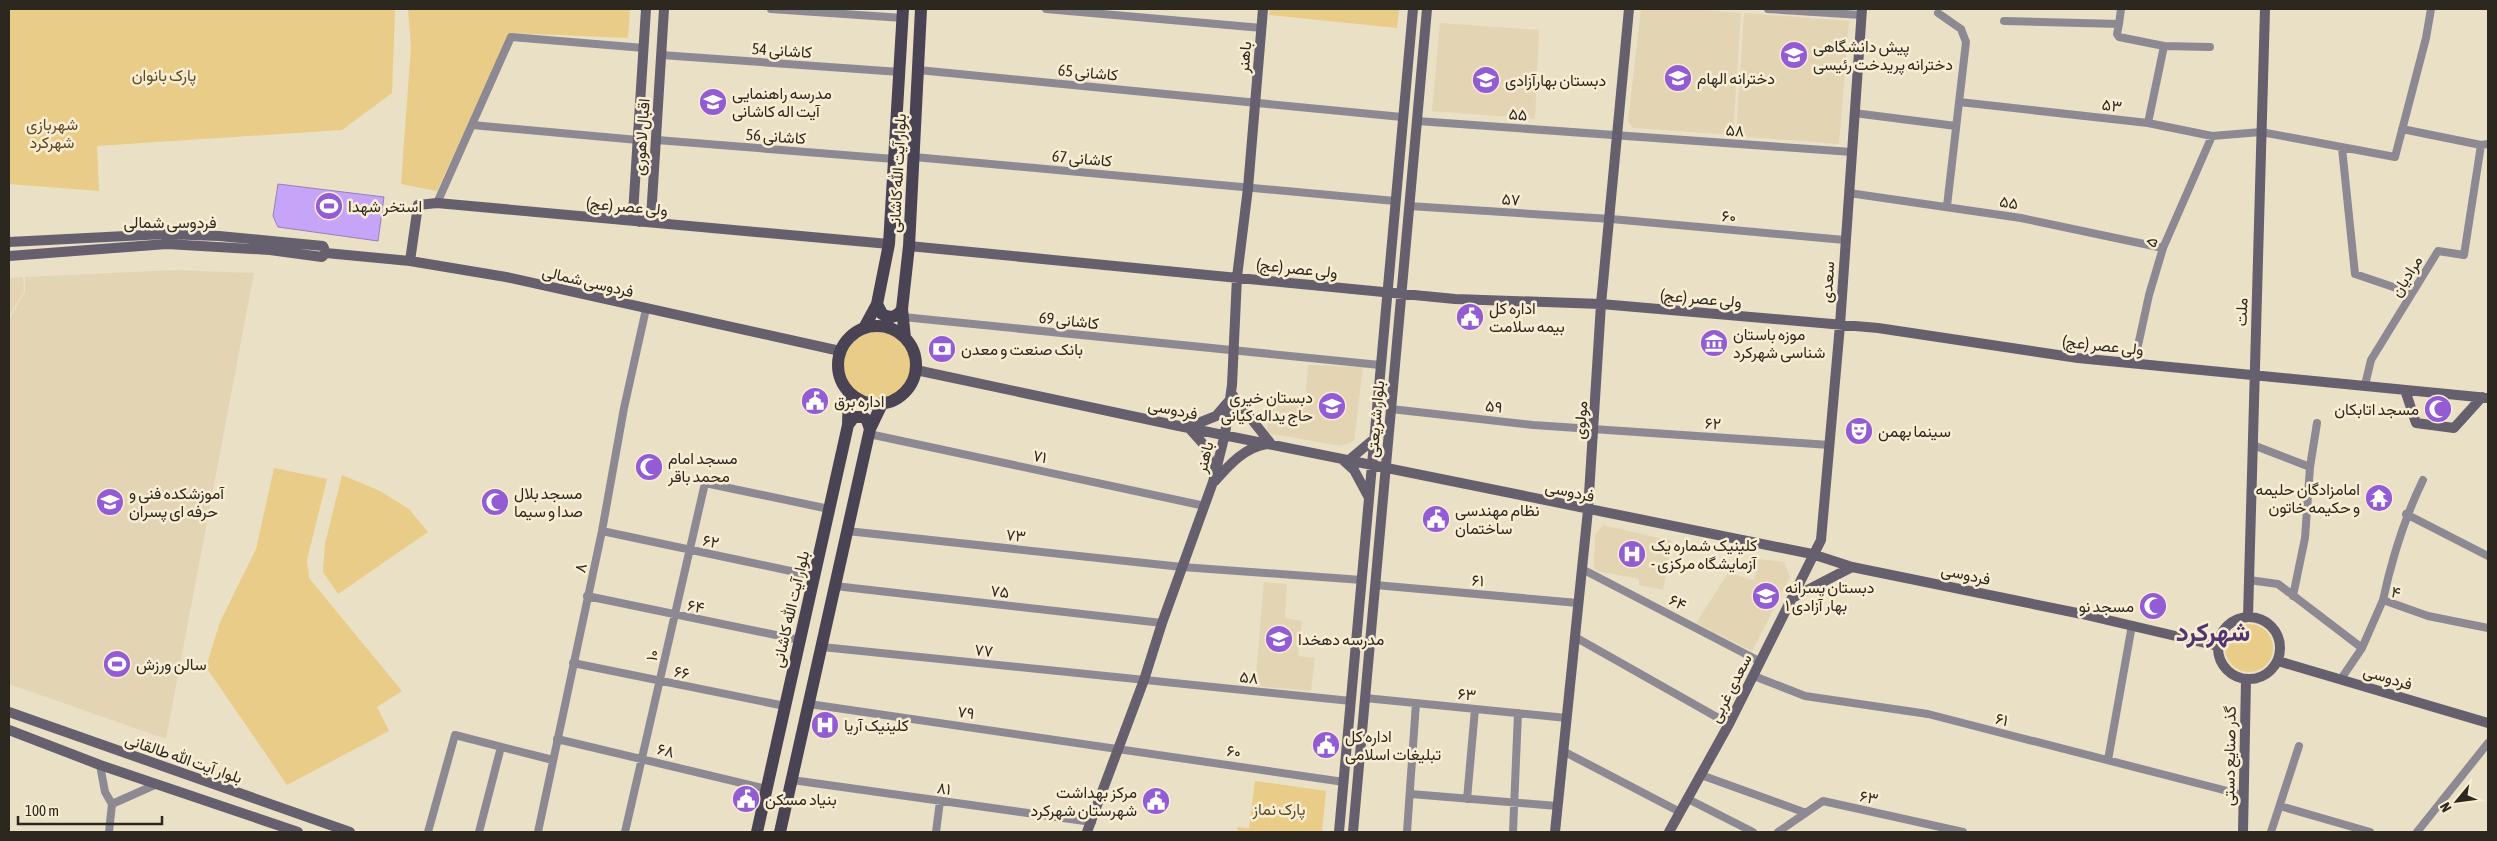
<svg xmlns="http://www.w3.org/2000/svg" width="2497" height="841" font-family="'Asap Condensed',Vazirmatn,sans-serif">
	<rect width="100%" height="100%" fill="#eae0c6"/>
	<path fill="#e3d4b4" d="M1641 9H1692L1741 13 1733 135 1633 128 1628 121Z
		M1744 13 1849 21 1839 144 1736 136Z
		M1440 23 1539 30 1535 119 1432 111Z
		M176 270 254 273 166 739 9 684V320L25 292V277Z
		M23 277 24 291 9 316V278Z
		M1308 365 1363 367 1354 441 1341 446 1267 433V399L1305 405Z
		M1603 525 1672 541 1663 590 1639 585V579L1597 571 1594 567 1595 535Z
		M1758 559 1784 562 1790 577 1752 651 1696 623 1728 573 1754 580Z
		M1264 582 1287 584 1285 618 1302 621 1298 656 1315 658 1311 691 1255 686Z"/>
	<path fill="#e9cc87" d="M9 9H395L392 93 342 130 97 146 99 191 9 184Z
		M408 9H630L628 38 510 33 437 191 401 184 411 47Z
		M1270 9H1399L1397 28 1269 15Z
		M843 366a34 34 0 1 1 68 0a34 34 0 1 1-68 0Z
		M274 468 327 479 307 560 309 578 402 691 377 707 389 731 287 785 206 667 220 622 256 549Z
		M342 475 380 491 409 509 428 532 338 594 323 572 325 544Z
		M2225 648a24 24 0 1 1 48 0a24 24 0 1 1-48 0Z
		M1255 781 1326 791 1322 832H1237L1238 827 1249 828Z"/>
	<path fill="#c6a4f8" stroke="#987fb7" d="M278 184 384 197 378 241 278 227 273 216Z"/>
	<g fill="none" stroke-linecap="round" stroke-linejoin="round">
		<path stroke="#8d8993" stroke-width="8" d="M771 9 903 18
			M1046 9 1262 28
			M1768 9 1861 15
			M1938 13 1961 29 1966 42 1947 206
			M2004 21 2119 24 2117 34 2119 37 2164 46
			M2119 24 2121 9
			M661 55 900 72
			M918 70 1402 117
			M1959 102 2148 123 2212 136 2261 132 2395 157 2426 38 2431 9
			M1854 113 1956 126
			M1417 121 1852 152
			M2148 123 2164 46 2210 47
			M472 125 638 140
			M2402 129 2481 145 2488 144
			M657 140 894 159
			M2342 148 2355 274 2411 293
			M914 157 1395 201
			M1849 193 2021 218 2163 248
			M437 203 511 37 644 48
			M1409 206 1611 219 1845 240
			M903 317 1380 365
			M2134 364 2149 295 2163 248 2212 136
			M2365 385 2371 360 2438 251 2464 255 2481 145
			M1391 409 1533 425 1830 445
			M869 434 1205 506
			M2253 445 2310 467
			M2406 514 2488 556
			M602 531 814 576
			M847 531 1182 567 1362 580
			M1582 569 1761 662
			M2249 580 2278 584 2362 648
			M1375 585 1578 603
			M835 586 1162 623
			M587 596 800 640
			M2293 596 2305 538 2310 467 2317 423
			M2383 600C2392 558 2404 519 2423 480
			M1575 637 1729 724
			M822 647 1351 701
			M573 663 785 706
			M1754 676 1805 696 1928 714 2243 795
			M2341 679 2362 648 2383 600 2428 616 2488 628
			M1365 698 1567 718
			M809 704 1344 782
			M557 739 767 789
			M1563 751 1680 812
			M2108 760 2132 625
			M100 765 105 792 112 804 109 832
			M1701 775 1806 813
			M792 780 1092 822
			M1411 794 1557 806
			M1467 799 1475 709
			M1688 799 1753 832
			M112 804 157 784
			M2280 806 2370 832
			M428 832 455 735 553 760
			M479 832 501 747
			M538 832 602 531 624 408 646 309
			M625 832 705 483 829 509
			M936 832 940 801
			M1407 832 1416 703
			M1513 832 1518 713
			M1778 832 1823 801 1963 832
			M2271 832 2299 746
			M2417 832 2488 743"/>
		<path stroke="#655f6e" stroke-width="10" d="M646 9 633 214 639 222 651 218 664 9
			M9 242 165 234 219 236 323 246 326 253
			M909 246 1455 299 1601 304 1878 328 2078 358 2488 398
			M9 256 167 244 270 250 322 257 326 253 410 261 506 277 840 351
			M410 261 418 205 437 203 889 244
			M916 370 1174 425 1812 554 1852 567 2082 614 2218 646
			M2405 390 2416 423 2454 428 2482 397
			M1231 393 1271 444
			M1191 426 1216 416 1228 402
			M1188 427 1205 446 1214 475
			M1342 459 1354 470 1368 496
			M1349 460 1374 439
			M1215 481C1229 465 1245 447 1267 444
			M1794 597 1852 567
			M2218 648a31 31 0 1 1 62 0a31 31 0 1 1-62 0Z
			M2248 617 2265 9
			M2278 661 2488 723
			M9 712 350 832
			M9 730 100 765 298 832
			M1087 832 1144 680 1162 623 1213 482 1225 434 1232 385 1237 277 1248 188 1263 9
			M1339 832 1413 9
			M1353 832 1427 9
			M1555 832 1588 510 1601 304 1629 9
			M1669 832 1729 724 1821 540 1840 325 1862 9
			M2243 832 2246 680"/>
		<path stroke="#494354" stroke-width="12" d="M877 304 882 314C890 319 898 317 902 309
			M838 365a39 39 0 1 1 78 0a39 39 0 1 1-78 0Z
			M864 328 877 304 889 244 903 9
			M905 338 902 309 909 246 921 9
			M848 425 854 417H863L867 420 870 429
			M757 832 848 425 849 393
			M780 832 870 429 882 404"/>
	</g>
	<defs>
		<symbol id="school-disc" viewBox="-11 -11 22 22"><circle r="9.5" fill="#935cd5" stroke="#f8edd3"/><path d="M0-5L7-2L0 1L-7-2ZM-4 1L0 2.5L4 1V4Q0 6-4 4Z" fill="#fff"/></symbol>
		<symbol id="stadium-disc" viewBox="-11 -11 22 22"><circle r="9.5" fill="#935cd5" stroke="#f8edd3"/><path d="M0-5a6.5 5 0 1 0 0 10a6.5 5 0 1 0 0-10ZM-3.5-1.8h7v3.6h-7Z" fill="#fff"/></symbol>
		<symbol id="civic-disc" viewBox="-11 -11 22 22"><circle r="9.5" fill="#935cd5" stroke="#f8edd3"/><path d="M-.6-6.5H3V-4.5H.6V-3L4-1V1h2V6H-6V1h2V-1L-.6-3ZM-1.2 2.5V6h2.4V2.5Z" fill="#fff"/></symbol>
		<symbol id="museum-disc" viewBox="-11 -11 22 22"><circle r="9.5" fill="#935cd5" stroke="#f8edd3"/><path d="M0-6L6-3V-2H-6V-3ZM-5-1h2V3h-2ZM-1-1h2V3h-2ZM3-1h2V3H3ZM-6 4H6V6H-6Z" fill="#fff"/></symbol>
		<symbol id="bank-disc" viewBox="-11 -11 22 22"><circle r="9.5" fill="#935cd5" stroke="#f8edd3"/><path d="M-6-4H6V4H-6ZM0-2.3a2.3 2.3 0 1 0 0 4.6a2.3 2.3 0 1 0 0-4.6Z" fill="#fff"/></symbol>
		<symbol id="mosque-disc" viewBox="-11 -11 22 22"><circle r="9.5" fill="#935cd5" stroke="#f8edd3"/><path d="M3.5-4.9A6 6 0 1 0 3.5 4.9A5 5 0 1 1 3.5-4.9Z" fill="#fff"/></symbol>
		<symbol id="theatre-disc" viewBox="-11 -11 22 22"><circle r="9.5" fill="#935cd5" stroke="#f8edd3"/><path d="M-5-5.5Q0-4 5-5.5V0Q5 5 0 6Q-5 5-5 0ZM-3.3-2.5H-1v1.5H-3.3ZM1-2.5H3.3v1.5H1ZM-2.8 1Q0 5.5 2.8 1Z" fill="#fff"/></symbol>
		<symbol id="temple-disc" viewBox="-11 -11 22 22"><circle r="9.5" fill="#935cd5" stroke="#f8edd3"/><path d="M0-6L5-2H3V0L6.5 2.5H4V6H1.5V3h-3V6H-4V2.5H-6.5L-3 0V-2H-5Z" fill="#fff"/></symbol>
		<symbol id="university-disc" viewBox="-11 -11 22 22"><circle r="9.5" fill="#935cd5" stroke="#f8edd3"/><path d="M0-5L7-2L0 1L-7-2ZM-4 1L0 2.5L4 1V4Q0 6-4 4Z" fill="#fff"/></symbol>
		<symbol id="hospital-disc" viewBox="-11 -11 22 22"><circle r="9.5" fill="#935cd5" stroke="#f8edd3"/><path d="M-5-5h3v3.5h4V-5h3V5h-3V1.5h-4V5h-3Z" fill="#fff"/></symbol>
	</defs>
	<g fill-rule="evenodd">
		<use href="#school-disc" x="1778" y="39" width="32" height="32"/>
		<use href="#school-disc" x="1662" y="62" width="32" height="32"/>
		<use href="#school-disc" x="1470" y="64" width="32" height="32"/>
		<use href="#school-disc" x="697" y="86" width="32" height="32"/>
		<use href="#stadium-disc" x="313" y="190" width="32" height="32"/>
		<use href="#civic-disc" x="1454" y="301" width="32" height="32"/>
		<use href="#museum-disc" x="1698" y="327" width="32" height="32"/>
		<use href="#bank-disc" x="926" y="333" width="32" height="32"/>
		<use href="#civic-disc" x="799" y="385" width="32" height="32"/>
		<use href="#school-disc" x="1316" y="390" width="32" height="32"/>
		<use href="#mosque-disc" x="2422" y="393" width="32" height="32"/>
		<use href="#theatre-disc" x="1843" y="415" width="32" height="32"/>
		<use href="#mosque-disc" x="633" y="451" width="32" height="32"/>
		<use href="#temple-disc" x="2363" y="482" width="32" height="32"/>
		<use href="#university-disc" x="94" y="486" width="32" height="32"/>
		<use href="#mosque-disc" x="479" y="486" width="32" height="32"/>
		<use href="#civic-disc" x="1420" y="503" width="32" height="32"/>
		<use href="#hospital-disc" x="1616" y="538" width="32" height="32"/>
		<use href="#school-disc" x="1750" y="580" width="32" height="32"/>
		<use href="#mosque-disc" x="2137" y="590" width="32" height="32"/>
		<use href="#school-disc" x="1263" y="623" width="32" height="32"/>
		<use href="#stadium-disc" x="101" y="648" width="32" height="32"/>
		<use href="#hospital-disc" x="809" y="709" width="32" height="32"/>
		<use href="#civic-disc" x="1310" y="729" width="32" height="32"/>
		<use href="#civic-disc" x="730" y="783" width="32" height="32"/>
		<use href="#civic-disc" x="1140" y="785" width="32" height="32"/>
	</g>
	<g text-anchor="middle" stroke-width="5" stroke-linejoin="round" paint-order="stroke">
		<g font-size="16" fill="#2c281f" stroke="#f8edd3" text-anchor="start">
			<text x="1813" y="52">پیش دانشگاهی<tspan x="1813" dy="18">دخترانه پریدخت رئیسی</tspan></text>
			<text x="1697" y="84">دخترانه الهام</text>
			<text x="1505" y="86">دبستان بهارآزادی</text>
			<text x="732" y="99">مدرسه راهنمایی<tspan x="732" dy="18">آیت اله کاشانی</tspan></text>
			<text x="348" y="212">استخر شهدا</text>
			<text x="1489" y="314">اداره کل<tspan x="1489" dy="18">بیمه سلامت</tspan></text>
			<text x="1733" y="340">موزه باستان<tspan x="1733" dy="18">شناسی شهرکرد</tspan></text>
			<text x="961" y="355">بانک صنعت و معدن</text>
			<text x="1313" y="403" text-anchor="end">دبستان خیری<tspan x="1313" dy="18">حاج یداله کیانی</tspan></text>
			<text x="834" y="407">اداره برق</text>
			<text x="2419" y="415" text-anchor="end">مسجد اتابکان</text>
			<text x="1878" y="437">سینما بهمن</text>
			<text x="668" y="464">مسجد امام<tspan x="668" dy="18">محمد باقر</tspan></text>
			<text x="2360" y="495" text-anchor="end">امامزادگان حلیمه<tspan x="2360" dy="18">و حکیمه خاتون</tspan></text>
			<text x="129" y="499">آموزشکده فنی و<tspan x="129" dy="18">حرفه ای پسران</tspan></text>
			<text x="514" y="499">مسجد بلال<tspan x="514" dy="18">صدا و سیما</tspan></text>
			<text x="1455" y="516">نظام مهندسی<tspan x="1455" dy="18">ساختمان</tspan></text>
			<text x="1651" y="551">کلینیک شماره یک<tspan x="1651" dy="18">- آزمایشگاه مرکزی</tspan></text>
			<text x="1785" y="593">دبستان پسرانه<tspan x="1785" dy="18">بهار آزادی ۱</tspan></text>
			<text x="2134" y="612" text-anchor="end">مسجد نو</text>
			<text x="1298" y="645">مدرسه دهخدا</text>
			<text x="136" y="670">سالن ورزش</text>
			<text x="844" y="731">کلینیک آریا</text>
			<text x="1345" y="742">اداره کل<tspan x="1345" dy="18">تبلیغات اسلامی</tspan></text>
			<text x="1137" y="798" text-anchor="end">مرکز بهداشت<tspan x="1137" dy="18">شهرستان شهرکرد</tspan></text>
			<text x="765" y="805">بنیاد مسکن</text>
		</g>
		<g font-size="16" fill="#2c281f" stroke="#f8edd3">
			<text transform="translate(782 50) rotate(4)" y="6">کاشانی 54</text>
			<text transform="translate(1244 57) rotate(-85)" y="6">باهنر</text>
			<text transform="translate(1088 72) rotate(5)" y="6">کاشانی 65</text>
			<text transform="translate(2112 105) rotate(7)" y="6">۵۳</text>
			<text transform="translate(1518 114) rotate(4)" y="6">۵۵</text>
			<text transform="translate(1735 130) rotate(4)" y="6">۵۸</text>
			<text transform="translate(776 136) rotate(4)" y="6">کاشانی 56</text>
			<text transform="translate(641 137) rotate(-86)" y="6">اقبال لاهوری</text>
			<text transform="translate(1082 158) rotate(5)" y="6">کاشانی 67</text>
			<text transform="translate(897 173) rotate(-87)" y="6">بلوار آیت الله کاشانی</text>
			<text transform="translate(1511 199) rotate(4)" y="6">۵۷</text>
			<text transform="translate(2009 202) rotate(9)" y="6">۵۵</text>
			<text transform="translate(627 206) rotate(5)" y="6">ولی عصر (عج)</text>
			<text transform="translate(1729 216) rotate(5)" y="6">۶۰</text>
			<text x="170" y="228">فردوسی شمالی</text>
			<text transform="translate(2151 242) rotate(-70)" y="6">۵</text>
			<text transform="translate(1297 268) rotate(6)" y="6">ولی عصر (عج)</text>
			<text transform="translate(2406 276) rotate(-58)" y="6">مرادیان</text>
			<text transform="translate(588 281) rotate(13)" y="6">فردوسی شمالی</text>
			<text transform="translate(1827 282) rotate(-86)" y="6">سعدی</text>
			<text transform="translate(1701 298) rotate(5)" y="6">ولی عصر (عج)</text>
			<text transform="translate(2241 312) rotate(-88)" y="6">ملت</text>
			<text transform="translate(1069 320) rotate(6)" y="6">کاشانی 69</text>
			<text transform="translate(2103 345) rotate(6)" y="6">ولی عصر (عج)</text>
			<text transform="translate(1494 406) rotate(6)" y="6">۵۹</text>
			<text transform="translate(1173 409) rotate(11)" y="6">فردوسی</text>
			<text transform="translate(1375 419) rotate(-85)" y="6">بلوار شریعتی</text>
			<text transform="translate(1580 420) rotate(-86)" y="6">مولوی</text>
			<text transform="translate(1713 423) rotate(4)" y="6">۶۲</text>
			<text transform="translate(1040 456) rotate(12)" y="6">۷۱</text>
			<text transform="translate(1204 457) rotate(-76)" y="6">باهنر</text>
			<text transform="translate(1570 491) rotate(12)" y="6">فردوسی</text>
			<text transform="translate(1016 535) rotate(6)" y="6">۷۳</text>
			<text transform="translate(711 541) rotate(12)" y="6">۶۲</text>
			<text transform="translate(580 568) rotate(-78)" y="6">۸</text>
			<text transform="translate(1966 574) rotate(12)" y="6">فردوسی</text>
			<text transform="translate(1478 580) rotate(5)" y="6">۶۱</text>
			<text transform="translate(1000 591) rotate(6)" y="6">۷۵</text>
			<text transform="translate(2396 592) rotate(13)" y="6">۴</text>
			<text transform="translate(1678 602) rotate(27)" y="6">۶۴</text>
			<text transform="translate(696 606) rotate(11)" y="6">۶۴</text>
			<text transform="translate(790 609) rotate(-77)" y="6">بلوار آیت الله کاشانی</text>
			<text transform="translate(984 650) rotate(6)" y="6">۷۷</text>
			<text transform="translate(652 655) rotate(-77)" y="6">۱۰</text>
			<text transform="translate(682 672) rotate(11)" y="6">۶۶</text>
			<text transform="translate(1249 677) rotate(6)" y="6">۵۸</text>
			<text transform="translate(2388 677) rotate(17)" y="6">فردوسی</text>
			<text transform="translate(1730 688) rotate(-63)" y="6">سعدی غربی</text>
			<text transform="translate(1467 694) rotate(6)" y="6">۶۳</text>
			<text transform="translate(966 712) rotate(8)" y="6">۷۹</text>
			<text transform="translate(2002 719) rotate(14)" y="6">۶۱</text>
			<text transform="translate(666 750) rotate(14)" y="6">۶۸</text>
			<text transform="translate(1234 751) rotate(9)" y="6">۶۰</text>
			<text transform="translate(2229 756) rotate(-89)" y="6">گذر صنایع دستی</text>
			<text transform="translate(184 758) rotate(19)" y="6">بلوار آیت الله طالقانی</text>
			<text transform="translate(944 788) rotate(8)" y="6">۸۱</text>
			<text transform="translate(1869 797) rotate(12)" y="6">۶۳</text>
		</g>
		<g font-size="16" fill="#5b4b23" stroke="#f8edd3">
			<text x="164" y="81">پارک بانوان</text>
			<text x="52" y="130">شهربازی<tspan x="52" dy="18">شهرکرد</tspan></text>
			<text x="1279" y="815">پارک نماز</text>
		</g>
		<g font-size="26" font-weight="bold" fill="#503571" stroke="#f8edd3">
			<text x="2213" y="641">شهرکرد</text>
		</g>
	</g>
	<rect width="2497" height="841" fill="none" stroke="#2c281f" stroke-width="20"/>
	<g transform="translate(2457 801) rotate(241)" stroke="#f8edd3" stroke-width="4" paint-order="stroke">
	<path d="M0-4L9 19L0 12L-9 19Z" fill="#2c281f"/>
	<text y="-8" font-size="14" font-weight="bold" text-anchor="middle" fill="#2c281f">N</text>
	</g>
	<path d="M18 816v8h144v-8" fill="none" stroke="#2c281f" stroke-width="2.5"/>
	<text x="25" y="816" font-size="15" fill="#2c281f" stroke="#f8edd3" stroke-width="4" paint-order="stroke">100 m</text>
</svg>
